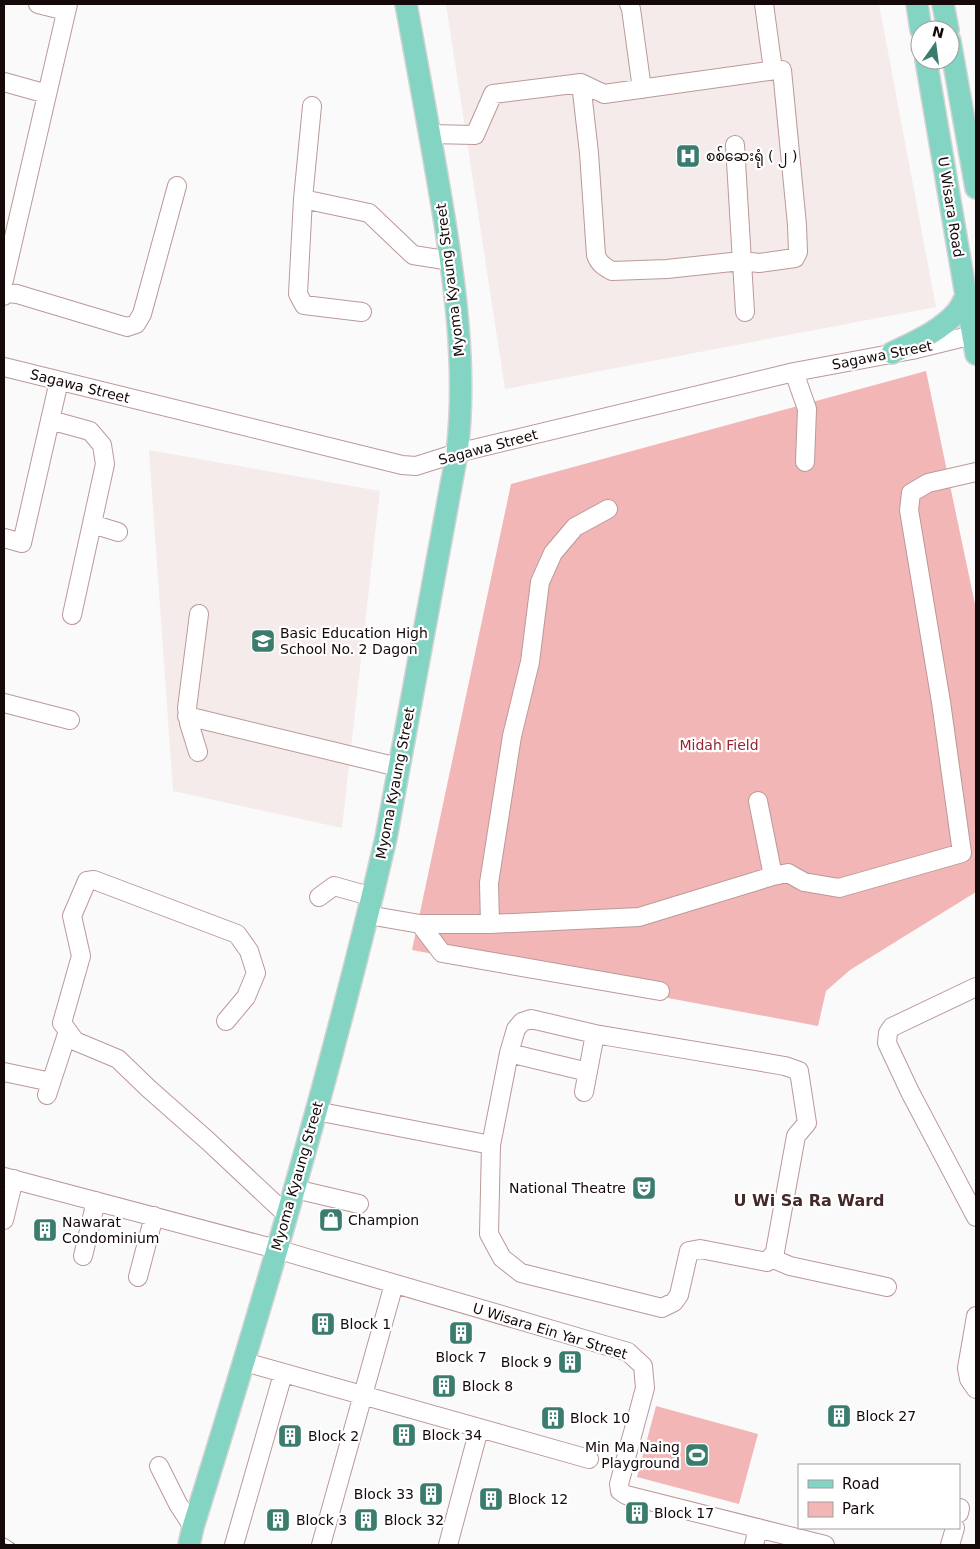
<svg xmlns="http://www.w3.org/2000/svg" width="980" height="1549" font-family="'DejaVu Sans','Noto Sans Myanmar',sans-serif">
	<rect width="100%" height="100%" fill="#fafafa"/>
	<path fill="#f5ebeb" d="M446 4H879L936 307 505 389Z
		M149 450 380 491 342 828 173 791Z"/>
	<path fill="#f3b6b6" d="M926 371 976 609V892L850 970 826 991 818 1026 412 950 511 484Z
		M656 1406 758 1434 739 1504 637 1477Z"/>
	<g fill="none" stroke-linecap="round" stroke-linejoin="round">
		<defs>
			<path id="minor" d="M38 4 66 11
				M629 4 631 9 642 89
				M764 4 773 70
				M4 82 47 94
				M312 106 303 199 369 213 413 255 451 261
				M430 134 475 135 493 94 581 83 604 94 776 70H782L797 225 798 252 795 258 759 263 741 261 667 269 612 271C605 267 599 264 596 255L589 153 581 83
				M735 145 745 312
				M303 199 298 294 304 305 362 312
				M4 280 68 4
				M4 296 7 293 17 294 127 327 136 324 142 314 177 186
				M4 367 402 465 416 466 457 453 794 372 912 350 973 335
				M794 372 807 409 805 462
				M50 420 90 431 102 445 105 464 72 615
				M92 524 118 532
				M4 538 22 543 59 381
				M4 703 70 720
				M187 716 398 767
				M198 752 189 723 187 708 199 614
				M758 801 773 876 788 873 804 882 839 888 962 853 941 702 909 510 911 493 928 483 976 472
				M319 897 334 886 373 897
				M368 915 420 924H490L639 917 773 876
				M420 924 442 953 660 991
				M490 924 489 883 512 736 530 662 540 582 553 553 575 527 608 509
				M976 987 892 1027 888 1033 887 1043 910 1092 976 1217
				M531 1019 595 1034 785 1066 799 1071 807 1123 796 1136 776 1246 775 1252 767 1262 700 1249 689 1251 679 1295 674 1302 662 1308 521 1273 502 1258 489 1234 491 1145 509 1053 516 1029 522 1022Z
				M226 1021 246 997 256 973 249 951 237 934 94 880 87 881 72 916 81 956 62 1023 75 1041 118 1059 148 1088 208 1141 287 1215
				M509 1053 588 1072
				M4 1072 51 1082
				M584 1092 595 1034
				M47 1095 68 1031
				M316 1111 491 1145
				M4 1177 276 1249 628 1352 643 1366 645 1388 619 1484 620 1491 626 1495 825 1545
				M295 1189 359 1204
				M4 1220 14 1179
				M83 1256 96 1201
				M771 1258 790 1266 887 1287
				M138 1277 154 1216
				M976 1316 967 1368 969 1379 976 1389
				M245 1362 589 1459
				M159 1466 178 1504 193 1527
				M959 1513 960 1508
				M234 1545 283 1374
				M321 1545 394 1284
				M448 1545 479 1429
				M754 1545 758 1528
				M950 1545 955 1528"/>
			<path id="major" d="M917 4 921 30
				M943 4 948 30
				M950 41 976 188
				M926 60 976 354
				M892 353C914 342 939 332 956 313 960 309 963 302 966 296
				M189 1545 193 1527C264 1299 332 1070 386 838L457 453C467 368 455 282 441 199 430 134 418 69 406 4"/>
		</defs>
		<use href="#minor" stroke="#bb9998" stroke-width="20"/>
		<use href="#major" stroke="#d5d3d3" stroke-width="24"/>
		<use href="#minor" stroke="#fff" stroke-width="18"/>
		<use href="#major" stroke="#84d4c4" stroke-width="21"/>
		<defs>
			<path id="rail" d="M4 1540 12 1545"/>
		</defs>
		<use href="#rail" stroke="#7b7575" stroke-width="5.5"/>
		<use href="#rail" stroke="#fff" stroke-width="4" stroke-dasharray="11" stroke-linecap="butt"/>
	</g>
	<defs>
		<symbol id="hospital-square" viewBox="-11 -11 22 22"><rect x="-9" y="-9" width="18" height="18" rx="4" fill="#3a7c6d" stroke="#fff"/><path d="M-5-5h3v3.5h4V-5h3V5h-3V1.5h-4V5h-3Z" fill="#fff"/></symbol>
		<symbol id="school-square" viewBox="-11 -11 22 22"><rect x="-9" y="-9" width="18" height="18" rx="4" fill="#3a7c6d" stroke="#fff"/><path d="M0-5L7-2L0 1L-7-2ZM-4 1L0 2.5L4 1V4Q0 6-4 4Z" fill="#fff"/></symbol>
		<symbol id="theatre-square" viewBox="-11 -11 22 22"><rect x="-9" y="-9" width="18" height="18" rx="4" fill="#3a7c6d" stroke="#fff"/><path d="M-5-5.5Q0-4 5-5.5V0Q5 5 0 6Q-5 5-5 0ZM-3.3-2.5H-1v1.5H-3.3ZM1-2.5H3.3v1.5H1ZM-2.8 1Q0 5.5 2.8 1Z" fill="#fff"/></symbol>
		<symbol id="shop-square" viewBox="-11 -11 22 22"><rect x="-9" y="-9" width="18" height="18" rx="4" fill="#3a7c6d" stroke="#fff"/><path d="M-5-2.5h2.3a2.7 3.5 0 0 1 5.4 0H5L5.5 6h-11ZM-1.5-2.5h3a1.5 2.3 0 0 0-3 0Z" fill="#fff"/></symbol>
		<symbol id="building-square" viewBox="-11 -11 22 22"><rect x="-9" y="-9" width="18" height="18" rx="4" fill="#3a7c6d" stroke="#fff"/><path d="M-4-6H4V6H1V3H-1V6H-4ZM-2.5-4.3h1.7v1.8h-1.7ZM.8-4.3h1.7v1.8H.8ZM-2.5-1h1.7V.8h-1.7ZM.8-1h1.7V.8H.8Z" fill="#fff"/></symbol>
		<symbol id="stadium-square" viewBox="-11 -11 22 22"><rect x="-9" y="-9" width="18" height="18" rx="4" fill="#3a7c6d" stroke="#fff"/><path d="M0-5a6.5 5 0 1 0 0 10a6.5 5 0 1 0 0-10ZM-3.5-1.8h7v3.6h-7Z" fill="#fff"/></symbol>
	</defs>
	<g fill-rule="evenodd">
		<use href="#hospital-square" x="674" y="142" width="28" height="28"/>
		<use href="#school-square" x="249" y="627" width="28" height="28"/>
		<use href="#theatre-square" x="630" y="1174" width="28" height="28"/>
		<use href="#shop-square" x="317" y="1206" width="28" height="28"/>
		<use href="#building-square" x="31" y="1216" width="28" height="28"/>
		<use href="#building-square" x="309" y="1310" width="28" height="28"/>
		<use href="#building-square" x="447" y="1319" width="28" height="28"/>
		<use href="#building-square" x="556" y="1348" width="28" height="28"/>
		<use href="#building-square" x="430" y="1372" width="28" height="28"/>
		<use href="#building-square" x="825" y="1402" width="28" height="28"/>
		<use href="#building-square" x="539" y="1404" width="28" height="28"/>
		<use href="#building-square" x="390" y="1421" width="28" height="28"/>
		<use href="#building-square" x="276" y="1422" width="28" height="28"/>
		<use href="#stadium-square" x="683" y="1441" width="28" height="28"/>
		<use href="#building-square" x="417" y="1480" width="28" height="28"/>
		<use href="#building-square" x="477" y="1485" width="28" height="28"/>
		<use href="#building-square" x="623" y="1499" width="28" height="28"/>
		<use href="#building-square" x="264" y="1506" width="28" height="28"/>
		<use href="#building-square" x="352" y="1506" width="28" height="28"/>
	</g>
	<g text-anchor="middle" stroke-width="4.5" stroke-linejoin="round" paint-order="stroke">
		<g font-size="14" fill="#150909" stroke="#fff" text-anchor="start">
			<text x="706" y="161">စစ်ဆေးရုံ ( ၂ )</text>
			<text x="280" y="638">Basic Education High<tspan x="280" dy="16">School No. 2 Dagon</tspan></text>
			<text x="626" y="1193" text-anchor="end">National Theatre</text>
			<text x="348" y="1225">Champion</text>
			<text x="62" y="1227">Nawarat<tspan x="62" dy="16">Condominium</tspan></text>
			<text x="340" y="1329">Block 1</text>
			<text x="461" y="1362" text-anchor="middle">Block 7</text>
			<text x="552" y="1367" text-anchor="end">Block 9</text>
			<text x="462" y="1391">Block 8</text>
			<text x="856" y="1421">Block 27</text>
			<text x="570" y="1423">Block 10</text>
			<text x="422" y="1440">Block 34</text>
			<text x="308" y="1441">Block 2</text>
			<text x="680" y="1452" text-anchor="end">Min Ma Naing<tspan x="680" dy="16">Playground</tspan></text>
			<text x="414" y="1499" text-anchor="end">Block 33</text>
			<text x="508" y="1504">Block 12</text>
			<text x="654" y="1518">Block 17</text>
			<text x="296" y="1525">Block 3</text>
			<text x="384" y="1525">Block 32</text>
		</g>
		<g font-size="14" fill="#150909" stroke="#fff">
			<text transform="translate(951 207) rotate(81)" y="5">U Wisara Road</text>
			<text transform="translate(450 280) rotate(-97)" y="5">Myoma Kyaung Street</text>
			<text transform="translate(882 355) rotate(-11)" y="5">Sagawa Street</text>
			<text transform="translate(80 386) rotate(14)" y="5">Sagawa Street</text>
			<text transform="translate(488 447) rotate(-15)" y="5">Sagawa Street</text>
			<text transform="translate(395 783) rotate(-79)" y="5">Myoma Kyaung Street</text>
			<text transform="translate(297 1176) rotate(-74)" y="5">Myoma Kyaung Street</text>
			<text transform="translate(550 1331) rotate(17)" y="5">U Wisara Ein Yar Street</text>
		</g>
		<g font-size="14" fill="#952331" stroke="#fff">
			<text x="719" y="750">Midah Field</text>
		</g>
		<g font-size="16" font-weight="bold" fill="#442929" stroke="#fff">
			<text x="809" y="1206">U Wi Sa Ra Ward</text>
		</g>
	</g>
	<rect width="980" height="1549" fill="none" stroke="#150909" stroke-width="10"/>
	<rect x="798" y="1464" width="162" height="65" fill="#ffffff" stroke="#a19d9d"/>
	<rect x="808" y="1480" width="25" height="8" fill="#84d4c4" stroke="#a19d9d"/>
	<text x="842" y="1489" font-size="15" fill="#150909">Road</text>
	<rect x="808" y="1502" width="25" height="15" fill="#f3b6b6" stroke="#a19d9d"/>
	<text x="842" y="1514" font-size="15" fill="#150909">Park</text>
	<g transform="translate(935 45) rotate(14)"><circle r="24" fill="#ffffff" stroke="#a19d9d"/>
	<path d="M0-4L9 19L0 12L-9 19Z" fill="#3a7c6d"/>
	<text y="-8" font-size="14" font-weight="bold" text-anchor="middle" fill="#150909">N</text>
	</g>
</svg>
